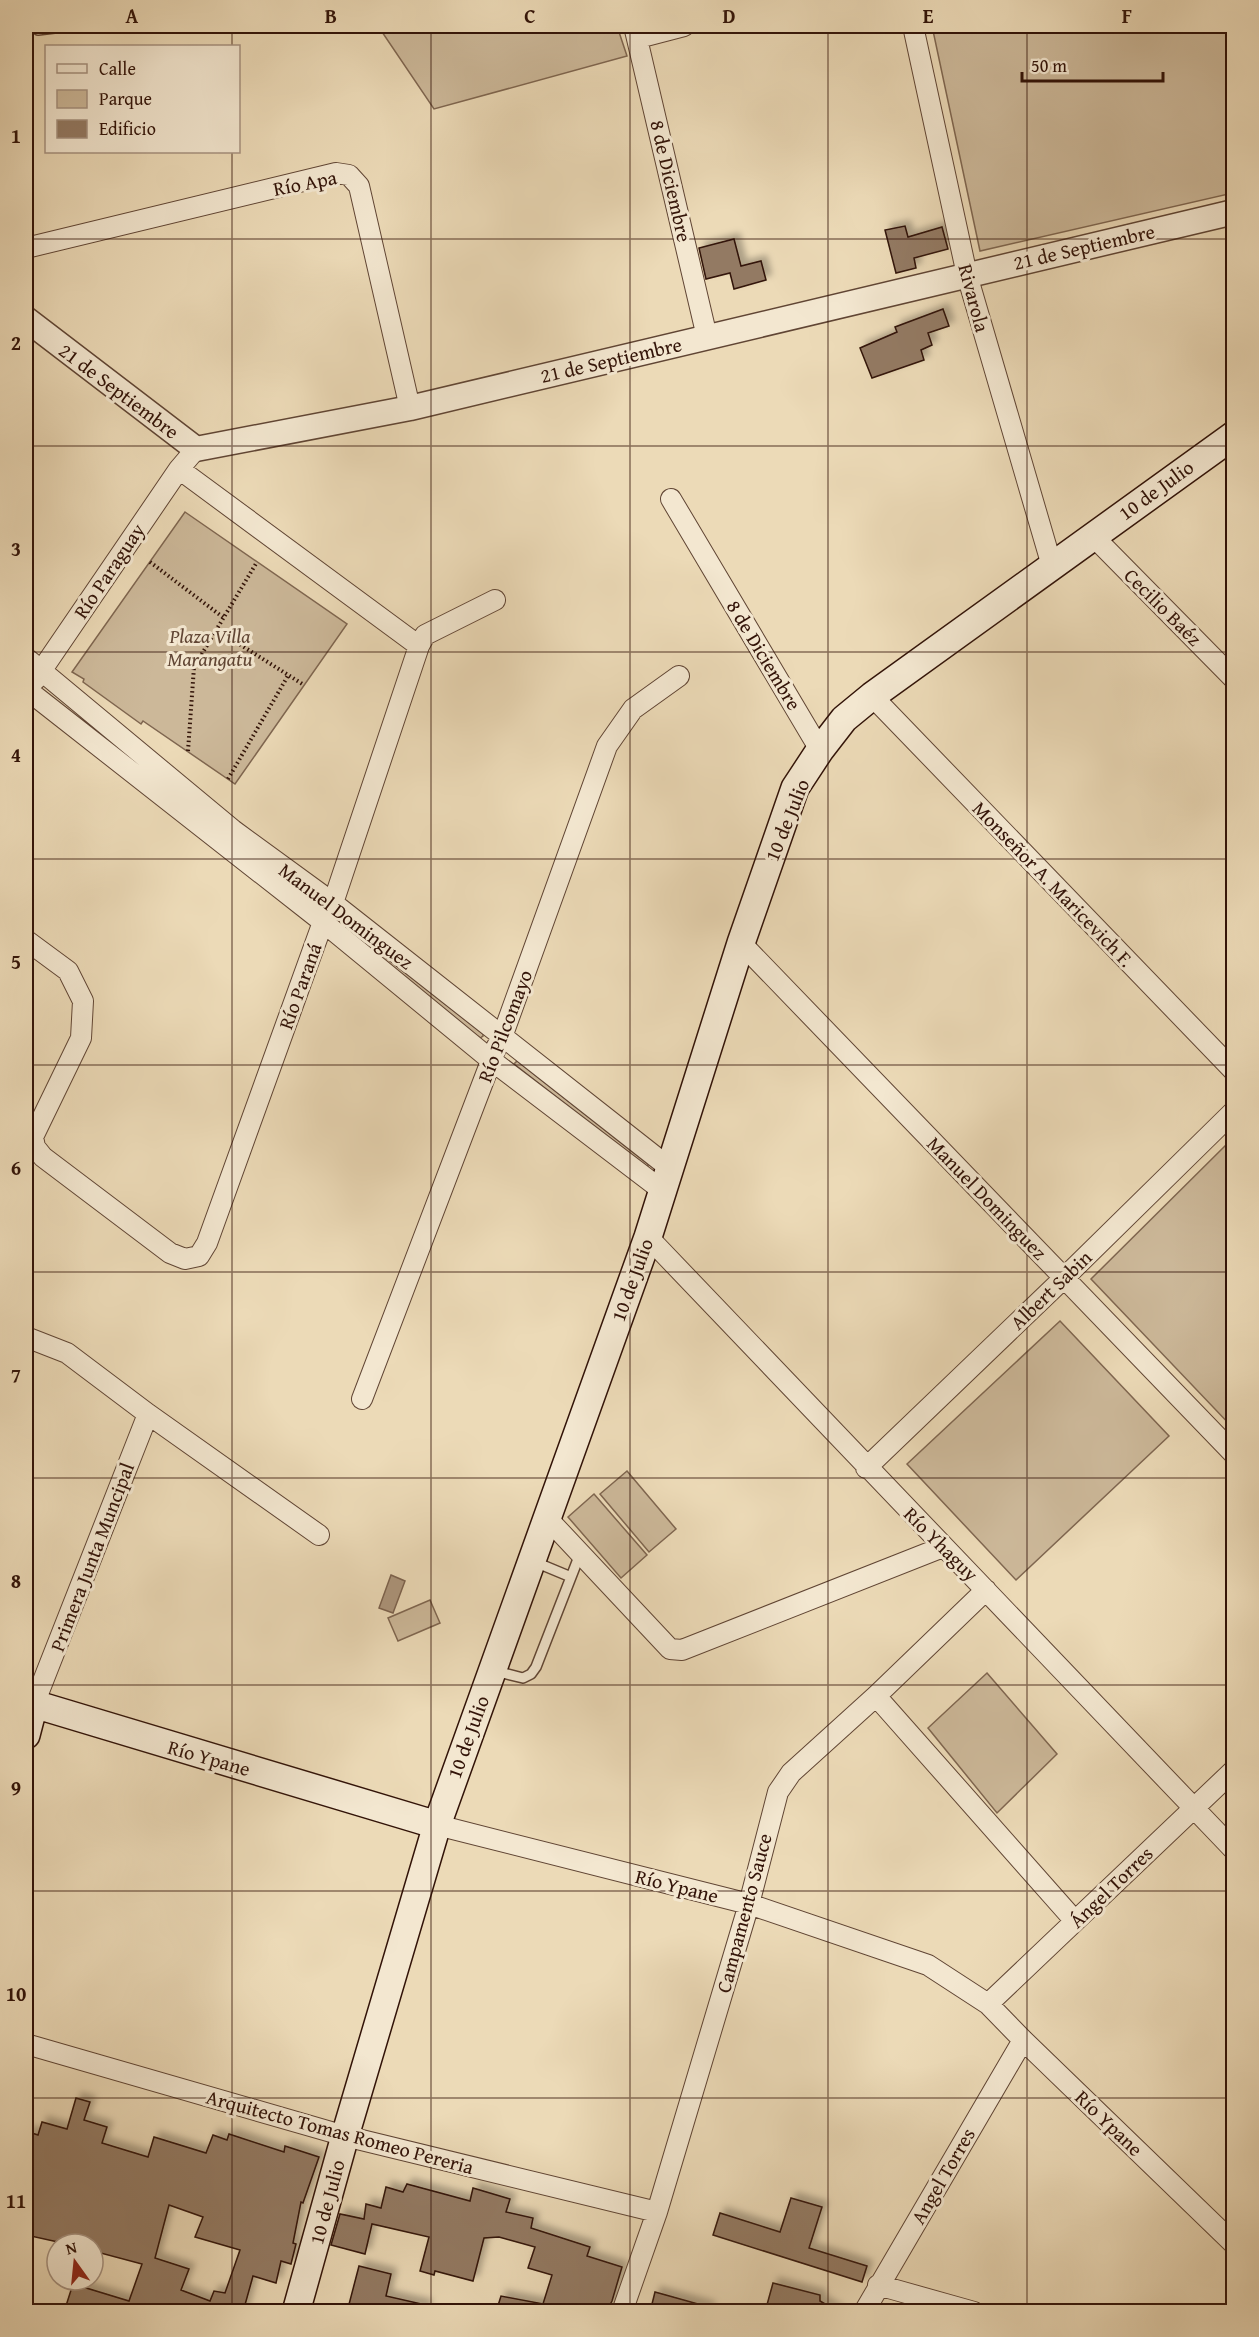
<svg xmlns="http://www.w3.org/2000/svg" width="1259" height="2337" font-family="'Gentium Book Plus',serif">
	<defs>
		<filter id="shadow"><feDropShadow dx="5.5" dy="-5.5" stdDeviation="3" flood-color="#0004"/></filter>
	</defs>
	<rect width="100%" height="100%" fill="#ecdab7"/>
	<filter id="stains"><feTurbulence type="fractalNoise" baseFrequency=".00333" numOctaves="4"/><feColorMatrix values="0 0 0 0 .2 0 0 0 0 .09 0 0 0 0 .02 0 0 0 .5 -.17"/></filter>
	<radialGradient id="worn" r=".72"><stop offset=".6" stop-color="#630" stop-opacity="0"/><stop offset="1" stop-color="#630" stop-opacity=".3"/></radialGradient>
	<path fill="#ccb899" stroke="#7f6650" stroke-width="1.5" d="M378 26H617L627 56 434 109Z
		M932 26H1233V193L980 251Z
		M185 512 347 624 235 784 143 721 141 724 83 682 84 679 72 672Z
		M344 924 483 1034V1036L480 1038 341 928V925Z
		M517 1061 648 1164V1166L645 1167 514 1064Z
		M1233 1138V1428L1091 1279Z
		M1060 1321 1169 1436 1016 1580 907 1464Z
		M627 1471 676 1529 649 1552 600 1494Z
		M594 1494 647 1555 621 1578 568 1517Z
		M430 1600 440 1623 398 1641 388 1618Z
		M987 1673 1057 1754 997 1813 928 1728Z"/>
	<path fill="#ad967c" stroke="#7c624e" stroke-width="1.5" d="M391 1575 405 1581 393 1613 379 1608Z"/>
	<path fill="#937a63" stroke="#321308" stroke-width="1.5" fill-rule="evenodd" filter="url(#shadow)" d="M905 226 908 237 942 227 948 249 914 258 916 268 896 273 885 230Z
		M734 239 741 266 761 261 766 280 734 289 730 273 706 279 699 248Z
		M943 309 949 326 928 333 932 345 921 350 924 360 872 378 860 348 897 332 895 327Z
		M76 2098 90 2102 84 2120 107 2127 102 2143 148 2157 154 2137 206 2153 213 2135 227 2140 229 2134 284 2152 285 2146 319 2157 303 2203 301 2202 293 2243 296 2244 291 2264 281 2261 276 2283 253 2276 243 2312H187L171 2307 170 2312H64L73 2284 129 2301 142 2264 93 2251V2244H67L26 2235V2131L38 2135 42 2122 67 2129ZM169 2205 203 2217 195 2237 240 2250 225 2293 214 2291 210 2301 181 2290 189 2269 155 2258Z
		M407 2184 470 2201 473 2188 510 2199 506 2212 533 2218 531 2228 590 2247 587 2256 622 2267 612 2301 606 2312H496L501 2296 543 2304 552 2275 528 2268 535 2247 499 2237 484 2238 473 2281 435 2271 434 2275 420 2271 429 2237 372 2224 365 2254 331 2245 340 2214 364 2219 366 2204 381 2208 386 2187 403 2192Z
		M791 2198 822 2207 809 2248 867 2266 862 2282 713 2235 720 2213 780 2232Z
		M359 2266 391 2274 386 2296 426 2305 425 2312H347Z
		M773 2283 820 2295V2301L839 2312H765Z
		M655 2292 709 2307V2312H650Z"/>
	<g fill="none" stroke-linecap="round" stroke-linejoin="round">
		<defs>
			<path id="service" d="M38 30 71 26
				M535 1562 571 1577
				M495 1671 523 1678 531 1674 536 1667 580 1554"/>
			<path id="minor" d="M634 26 707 337
				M913 26 967 275 1052 566
				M638 38 684 26
				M26 248 336 173 349 175 359 186 410 408
				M179 469 419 646
				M671 499 820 750
				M1093 536 1234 679
				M26 658 233 830 333 903 671 1169
				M35 680 179 469 196 449
				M26 689 323 922 491 1060 663 1191
				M872 696 1234 1071
				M26 940 68 971 83 1001 81 1038 33 1137 35 1147 43 1157 170 1253 185 1259 199 1256 207 1243 323 922 333 903 419 646 425 635 495 600
				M741 943 1234 1454
				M648 1237 1234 1850
				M26 1337 67 1353 148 1414 319 1535
				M362 1399 496 1048 502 1037 607 746 633 709 679 676
				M866 1468 1064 1278 1234 1111
				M547 1518 670 1649 682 1650 943 1547
				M876 1696 1075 1921
				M34 1704 148 1414
				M437 1825 749 1904 928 1965 988 2004 1023 2040 1234 2244
				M988 2004 1234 1770
				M26 2044 345 2136 657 2212
				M878 2285 974 2312
				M622 2312 657 2212 749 1904 778 1792 791 1773 876 1696 986 1590
				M864 2312 1023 2040"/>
			<path id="tertiary" d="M26 319 196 449 410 408 1234 212"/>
			<path id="secondary" d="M26 1735 34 1704 437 1825
				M296 2312 345 2136 437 1825 648 1237 741 943 795 788 820 750 844 719 872 696 1234 435"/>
		</defs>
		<use href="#service" stroke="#604534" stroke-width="12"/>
		<use href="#minor" stroke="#604534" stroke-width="22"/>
		<use href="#tertiary" stroke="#604534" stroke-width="27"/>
		<use href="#secondary" stroke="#321308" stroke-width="30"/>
		<path stroke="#321308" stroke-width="4" stroke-dasharray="1.5 3" stroke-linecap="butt" d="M150 562 224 618
			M217 630 304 685
			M188 751 194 667 257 562
			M228 779 289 674"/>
		<use href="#service" stroke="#f3e7d0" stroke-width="9"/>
		<use href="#minor" stroke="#f3e7d0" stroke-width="20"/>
		<use href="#tertiary" stroke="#f3e7d0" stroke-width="24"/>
		<use href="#secondary" stroke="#f3e7d0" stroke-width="27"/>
	</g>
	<path fill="none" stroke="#321308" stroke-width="1.5" stroke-opacity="0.55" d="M232 26V46M431 26V2312M630 26V2312M828 26V2312M1027 26V2312M232 152V2312M26 239H1234M26 446H1234M26 652H1234M26 859H1234M26 1065H1234M26 1272H1234M26 1478H1234M26 1685H1234M26 1891H1234M26 2098H1234"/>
	<g text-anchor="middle" stroke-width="6" stroke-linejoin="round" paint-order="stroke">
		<g font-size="20" fill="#321308" stroke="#f3e7d0">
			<text transform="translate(671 181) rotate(77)" y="7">8 de Diciembre</text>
			<text transform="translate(305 183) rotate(-11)" y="7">Río Apa</text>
			<text transform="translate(1084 247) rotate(-13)" y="7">21 de Septiembre</text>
			<text transform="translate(974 298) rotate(75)" y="7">Rivarola</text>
			<text transform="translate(611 360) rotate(-13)" y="7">21 de Septiembre</text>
			<text transform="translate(119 391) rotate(37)" y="7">21 de Septiembre</text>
			<text transform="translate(1156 490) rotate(-36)" y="7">10 de Julio</text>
			<text transform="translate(109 571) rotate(-56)" y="7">Río Paraguay</text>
			<text transform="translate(1163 607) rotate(45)" y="7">Cecilio Baéz</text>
			<text transform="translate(764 655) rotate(59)" y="7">8 de Diciembre</text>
			<text transform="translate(787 820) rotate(-68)" y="7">10 de Julio</text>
			<text transform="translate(1053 884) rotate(46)" y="7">Monseñor A. Maricevich F.</text>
			<text transform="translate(346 916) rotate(37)" y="7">Manuel Dominguez</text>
			<text transform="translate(300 986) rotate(-70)" y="7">Río Paraná</text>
			<text transform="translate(505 1026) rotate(-69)" y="7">Río Pilcomayo</text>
			<text transform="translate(987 1198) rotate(46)" y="7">Manuel Dominguez</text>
			<text transform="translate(632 1280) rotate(-70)" y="7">10 de Julio</text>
			<text transform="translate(1051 1290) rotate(-44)" y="7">Albert Sabin</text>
			<text transform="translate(941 1544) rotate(45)" y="7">Río Yhaguy</text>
			<text transform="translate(92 1557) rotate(-69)" y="7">Primera Junta Muncipal</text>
			<text transform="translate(468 1737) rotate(-70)" y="7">10 de Julio</text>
			<text transform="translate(209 1758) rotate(16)" y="7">Río Ypane</text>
			<text transform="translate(677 1886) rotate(14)" y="7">Río Ypane</text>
			<text transform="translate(1111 1887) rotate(-44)" y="7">Ángel Torres</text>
			<text transform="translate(744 1913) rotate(-75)" y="7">Campamento Sauce</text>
			<text transform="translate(1109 2123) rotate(44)" y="7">Río Ypane</text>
			<text transform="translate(340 2132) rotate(15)" y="7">Arquitecto Tomas Romeo Pereria</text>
			<text transform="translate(943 2176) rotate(-60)" y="7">Angel Torres</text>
			<text transform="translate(327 2202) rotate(-75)" y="7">10 de Julio</text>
		</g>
		<g font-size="20" font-style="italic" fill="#604534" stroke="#f3e7d0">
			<text x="210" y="643">Plaza Villa<tspan x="210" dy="23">Marangatu</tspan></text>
		</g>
	</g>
	<rect width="1259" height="2337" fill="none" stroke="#ecdab7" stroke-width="66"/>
	<rect x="45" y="45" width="195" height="108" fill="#f3e7d0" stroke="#a69280" stroke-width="1.5"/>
	<rect x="57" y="64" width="30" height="9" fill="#f3e7d0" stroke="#a69280" stroke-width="1.5"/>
	<text x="99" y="75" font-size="18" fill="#321308">Calle</text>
	<rect x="57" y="90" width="30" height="18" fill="#ccb899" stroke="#a69280" stroke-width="1.5"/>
	<text x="99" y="105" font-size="18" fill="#321308">Parque</text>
	<rect x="57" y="120" width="30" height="18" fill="#937a63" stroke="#a69280" stroke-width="1.5"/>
	<text x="99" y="135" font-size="18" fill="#321308">Edificio</text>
	<g transform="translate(75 2262) rotate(345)"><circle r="28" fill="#f3e7d0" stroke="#a69280" stroke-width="1.5"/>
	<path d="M0-4.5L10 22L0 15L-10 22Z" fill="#8f2418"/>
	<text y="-9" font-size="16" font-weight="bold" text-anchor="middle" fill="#321308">N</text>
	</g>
	<path d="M1022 72v9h141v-9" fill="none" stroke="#321308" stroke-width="3"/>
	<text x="1031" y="72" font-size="18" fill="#321308" stroke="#f3e7d0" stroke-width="4.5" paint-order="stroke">50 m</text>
	<rect x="33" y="33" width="1193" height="2271" fill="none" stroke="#321308" stroke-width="2"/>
	<g font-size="20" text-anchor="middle" font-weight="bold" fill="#321308">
		<text x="132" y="23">A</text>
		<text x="331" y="23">B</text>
		<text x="530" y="23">C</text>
		<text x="729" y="23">D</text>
		<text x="928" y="23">E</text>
		<text x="1127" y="23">F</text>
		<text x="16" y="143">1</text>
		<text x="16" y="350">2</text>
		<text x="16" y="556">3</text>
		<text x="16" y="762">4</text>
		<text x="16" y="969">5</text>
		<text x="16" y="1175">6</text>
		<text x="16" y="1382">7</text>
		<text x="16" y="1588">8</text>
		<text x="16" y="1795">9</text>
		<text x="16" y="2001">10</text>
		<text x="16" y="2208">11</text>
	</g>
	<rect width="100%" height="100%" filter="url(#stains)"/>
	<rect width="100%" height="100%" fill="url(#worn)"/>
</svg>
